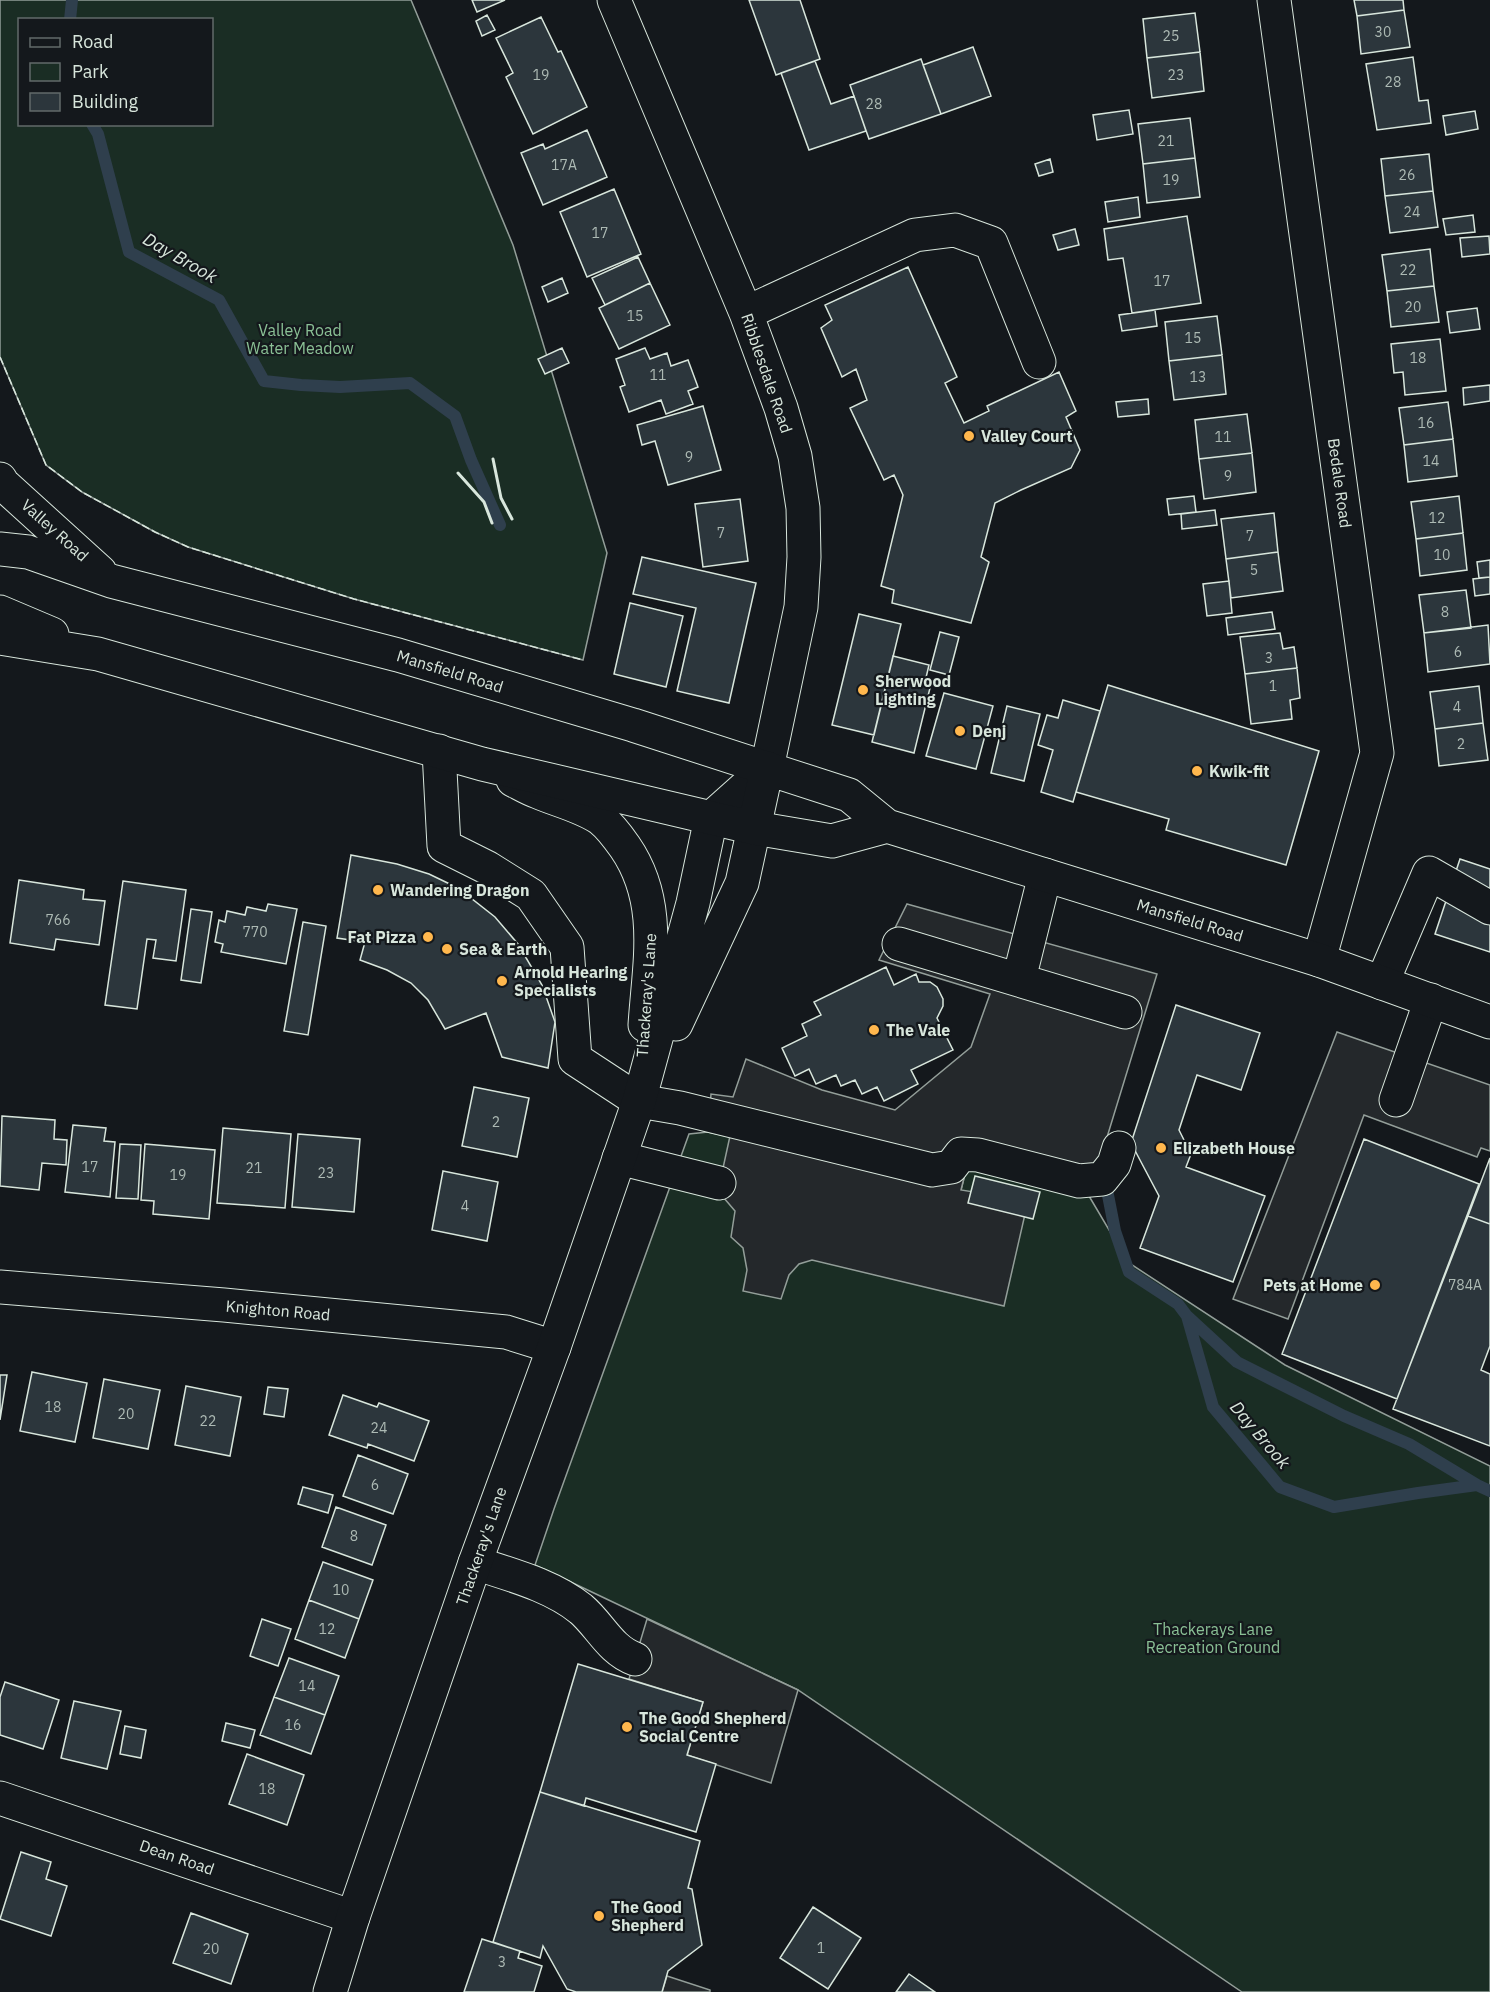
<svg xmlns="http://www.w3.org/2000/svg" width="1490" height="1992" font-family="'IBM Plex Sans',sans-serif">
	<rect width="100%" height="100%" fill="#14181c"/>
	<path fill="#1a2d24" stroke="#939e99" stroke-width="1.5" fill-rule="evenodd" d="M0 0H411L513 245 607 553 583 660 354 599 188 547 155 532 82 492 46 465 0 357ZM20 20H212V124H20Z
		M708 1132 961 1190 967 1166 1089 1196 1121 1250 1123 1259 1285 1365 1490 1466V1992H1242L798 1690 535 1565 554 1509 689 1134Z"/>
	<path fill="#24282b" stroke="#939e99" stroke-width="1.5" d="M907 904 1157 974 1089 1196 967 1166 961 1190 1028 1201 1004 1306 812 1260 799 1264 789 1275 781 1299 743 1291 747 1270 743 1248 731 1237 735 1211 718 1191 730 1136 708 1132 711 1094 733 1097 746 1059 822 1090 895 1110 971 1047 990 994 879 960Z
		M1337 1032 1490 1085V1151L1481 1148 1477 1157 1364 1115 1288 1319 1233 1299Z
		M647 1619 798 1690 771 1783 687 1755 703 1702 629 1679Z
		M667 1976 710 1990V1992H662Z"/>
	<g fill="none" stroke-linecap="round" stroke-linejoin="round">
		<path stroke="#2f3f4d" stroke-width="12" d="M70 20 72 0
			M92 124 98 134 129 252 219 300 264 381 301 385 340 387 410 383 455 416 471 460 500 525
			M1107 1190 1115 1231 1129 1272 1178 1304 1187 1316 1213 1407 1280 1487 1334 1507 1418 1493 1477 1485 1490 1491
			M1187 1316 1237 1362 1344 1416 1409 1444 1477 1485"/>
	</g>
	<path fill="#2c363c" stroke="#d8e6dc" stroke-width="1.5" d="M472 0H505L477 12Z
		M749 0H800L820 59 776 75Z
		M1354 0H1403L1404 10 1357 16Z
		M1404 10 1410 47 1361 54 1357 16Z
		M1195 13 1200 52 1147 58 1143 19Z
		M487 15 495 30 482 36 476 21Z
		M541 17 558 52 561 51 587 107 533 134 506 77 513 73 496 38Z
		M973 47 991 96 941 114 923 65Z
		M1200 52 1204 91 1152 98 1147 58Z
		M1413 57 1419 101 1428 100 1431 123 1377 130 1366 64Z
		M921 59 941 114 869 139 850 85Z
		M815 61 831 104 854 96 866 131 809 150 781 73Z
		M1129 110 1133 134 1097 140 1093 115Z
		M1475 111 1478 129 1446 135 1443 116Z
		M1190 118 1195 158 1143 164 1138 124Z
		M587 130 607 177 543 205 521 153 543 144 545 149Z
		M1429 154 1433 191 1385 196 1381 159Z
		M1195 158 1200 197 1147 203 1143 164Z
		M1050 159 1053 172 1039 176 1035 164Z
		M614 189 641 254 587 277 560 212Z
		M1433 191 1438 227 1390 233 1385 196Z
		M1138 197 1140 217 1108 222 1105 202Z
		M1473 215 1475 232 1446 235 1443 219Z
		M1187 216 1201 303 1132 313 1123 258 1108 260 1104 229Z
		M1075 229 1079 245 1058 250 1053 235Z
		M1489 236 1490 254 1462 257 1460 238Z
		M1430 249 1434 286 1387 291 1382 255Z
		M638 257 650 283 605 305 592 278Z
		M908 267 957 377 945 383 964 423 989 411 987 406 1059 372 1076 411 1066 417 1080 450 1071 468 1021 490 995 503 981 557 989 562 971 623 892 603 894 590 881 586 903 495 894 475 884 480 850 408 867 400 856 369 842 377 821 328 832 320 825 305Z
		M562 278 568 293 548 302 542 287Z
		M650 283 670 325 619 349 599 308Z
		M1434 286 1439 322 1391 327 1387 291Z
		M1477 308 1480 329 1450 333 1447 312Z
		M1155 310 1157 326 1122 331 1119 315Z
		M1217 316 1222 355 1169 361 1165 322Z
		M1440 339 1446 391 1405 395 1403 372 1394 373 1391 344Z
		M562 348 569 363 545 374 538 359Z
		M645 348 650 359 667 353 671 366 688 360 698 387 688 391 693 404 666 414 661 400 629 412 620 387 625 385 616 359Z
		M1222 355 1226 394 1174 400 1169 361Z
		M1490 385V401L1464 405 1463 388Z
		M1148 399 1149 414 1118 417 1116 402Z
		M1448 402 1453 439 1404 445 1399 408Z
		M703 406 721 470 668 485 655 441 642 445 637 425Z
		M1247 414 1252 453 1199 459 1195 420Z
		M1453 439 1457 476 1408 482 1404 445Z
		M1252 453 1256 492 1204 499 1199 459Z
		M1194 496 1196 512 1169 515 1167 499Z
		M1459 496 1463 533 1416 539 1411 502Z
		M740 499 748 561 703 567 695 504Z
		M1215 510 1217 525 1182 529 1181 514Z
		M1274 513 1278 552 1226 559 1221 519Z
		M1463 533 1467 570 1420 576 1416 539Z
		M1278 552 1283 591 1231 598 1226 559Z
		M642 557 756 583 729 703 677 691 696 608 633 594Z
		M1490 560V577L1479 578 1477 562Z
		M1490 577V594L1475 596 1473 579Z
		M1229 581 1232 613 1207 616 1203 584Z
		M1466 590 1471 628 1424 633 1419 595Z
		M630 603 683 616 666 687 614 674Z
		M1272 612 1275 629 1228 635 1226 618Z
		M859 614 901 624 874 735 832 725Z
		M1488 625 1490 664 1428 672 1424 633Z
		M940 632 959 637 949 675 930 670Z
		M1280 633 1283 649 1294 647 1297 668 1245 674 1240 637Z
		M893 656 929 665 924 686 930 688 914 753 872 742Z
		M1297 668 1300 698 1290 700 1292 719 1251 724 1245 674Z
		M1108 685 1319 751 1286 865 1166 830 1169 819 1076 792Z
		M1479 686 1483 723 1435 729 1430 692Z
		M944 693 993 706 976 769 926 756Z
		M1063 700 1100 711 1073 802 1041 792 1053 750 1038 745 1047 715 1058 718Z
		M1007 706 1040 714 1024 781 991 773Z
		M1483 723 1488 760 1439 766 1435 729Z
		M351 855 397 864 429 874 458 888 495 917 518 944 542 985 555 1022 548 1068 502 1057 486 1013 445 1029 428 1000 411 983 387 970 360 960 365 942 337 938Z
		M1460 859 1490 869V952L1435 934Z
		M19 880 84 890 83 899 105 901 99 945 56 939 54 950 10 943Z
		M123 881 186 890 176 961 153 958 156 940 147 939 137 1009 105 1005Z
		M268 904 297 909 286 964 221 952 223 944 215 942 219 920 225 922 227 911 245 915 247 907 266 911Z
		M191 909 212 912 201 983 181 980Z
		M303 922 326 926 308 1035 284 1031Z
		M886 967 894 985 916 974 919 982H930L937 987 943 999V1006L937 1018 953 1050 911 1070 918 1084 884 1101 877 1087 862 1094 855 1080 841 1086 836 1075 816 1084 809 1069 795 1076 782 1048 807 1036 802 1024 821 1015 814 1002Z
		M1176 1005 1260 1033 1241 1090 1197 1075 1179 1130 1191 1154 1186 1167 1265 1196 1233 1282 1140 1248 1159 1196 1131 1143Z
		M474 1087 529 1098 517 1157 462 1146Z
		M2 1116 55 1120 54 1139 67 1140 66 1165 42 1163 39 1190 0 1186Z
		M73 1125 106 1128 104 1141 115 1142 110 1197 65 1192Z
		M223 1128 291 1134 285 1208 217 1203Z
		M298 1134 360 1139 354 1212 292 1207Z
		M1364 1139 1479 1184 1397 1399 1282 1354Z
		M120 1144 141 1145 138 1199 116 1198Z
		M145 1144 215 1150 209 1219 153 1214 154 1201 141 1200Z
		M1490 1158V1224L1468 1216Z
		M443 1171 498 1182 487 1241 432 1230Z
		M975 1176 1040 1192 1033 1219 968 1203Z
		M1468 1216 1490 1224V1346L1481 1370 1490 1374V1446L1393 1409Z
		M32 1372 87 1383 75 1442 20 1431Z
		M0 1375H7L0 1420Z
		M104 1379 160 1390 148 1449 93 1438Z
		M186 1386 241 1397 230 1456 175 1445Z
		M268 1387 288 1389 284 1417 264 1414Z
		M343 1395 377 1407 379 1403 429 1421 414 1461 368 1444 367 1448 329 1435Z
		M358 1455 408 1474 393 1514 343 1496Z
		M303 1487 333 1495 328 1513 298 1504Z
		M336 1507 386 1525 372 1565 322 1547Z
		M323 1562 373 1580 359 1619 309 1600Z
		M309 1600 359 1619 345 1658 295 1639Z
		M262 1619 291 1629 278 1666 250 1656Z
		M289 1658 339 1676 325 1715 274 1697Z
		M578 1664 703 1702 687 1755 716 1764 696 1832 586 1798 584 1806 540 1792Z
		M5 1682 59 1700 43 1749 0 1735V1697Z
		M274 1697 325 1715 311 1754 260 1735Z
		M74 1701 121 1711 107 1769 61 1758Z
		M226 1723 255 1730 250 1748 222 1741Z
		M125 1726 146 1730 141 1758 120 1754Z
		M247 1754 304 1775 287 1825 229 1804Z
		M540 1792 700 1841 688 1888 692 1889 702 1945 668 1971 662 1992H576L567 1989 543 1946 540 1958 493 1942Z
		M21 1852 51 1862 46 1879 67 1886 51 1936 0 1919Z
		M813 1907 861 1938 828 1989 780 1958Z
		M191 1913 248 1934 231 1984 173 1963Z
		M482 1939 520 1951 518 1958 542 1966 534 1992H464Z
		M909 1974 935 1992H896Z"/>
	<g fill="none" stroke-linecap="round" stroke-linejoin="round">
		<defs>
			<path id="minor" d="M614 0 746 313 781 408 795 456 803 508 804 557 801 607 767 768
				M1274 0 1377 753 1319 960
				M746 313 915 235 955 230 991 243 1039 362
				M439 751 444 846 488 868 531 895 567 947 575 1059 639 1101 680 1108 932 1170 951 1167 961 1154 978 1155 1079 1181 1102 1179 1114 1164 1119 1148
				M899 944 1125 1012
				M1019 979 1045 875
				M1382 983 1429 873 1490 908
				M1396 1100 1431 1000
				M619 1158 719 1183
				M0 1287 224 1305 506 1332 554 1347
				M475 1563C511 1575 551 1585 581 1609 600 1625 610 1650 635 1659
				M0 1798 353 1917"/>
			<path id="major" d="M513 780C521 784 529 789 538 792 559 801 582 806 601 819 611 827 618 837 625 847 663 902 649 963 645 1025
				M676 1024 742 883 754 828
				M330 1992 353 1917 475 1563 554 1347 639 1101 693 903 711 818 767 768"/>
			<path id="highway" d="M0 479 3 484 100 572
				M0 549 28 552 111 581 398 655 633 725 849 795 887 826 1319 960 1490 1022
				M0 612 52 634
				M0 638 98 654 482 764 754 828 832 841 887 826
				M754 828 767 768"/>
		</defs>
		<use href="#minor" stroke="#d8e6dc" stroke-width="35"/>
		<use href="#major" stroke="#d8e6dc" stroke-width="35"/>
		<use href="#highway" stroke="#d8e6dc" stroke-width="35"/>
		<use href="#minor" stroke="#14181c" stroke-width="33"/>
		<use href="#major" stroke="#14181c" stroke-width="33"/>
		<use href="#highway" stroke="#14181c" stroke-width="33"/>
		<path stroke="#d8e6dc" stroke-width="1.5" stroke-dasharray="8 3" stroke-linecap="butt" d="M0 357 46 465 82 492 155 532 188 547 354 599 583 660"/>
		<path stroke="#d8e6dc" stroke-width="3" d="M493 459 501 498 512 519
			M458 473 484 502 492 523"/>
	</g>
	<g fill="#ffb74d" stroke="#14181c" stroke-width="2">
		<circle cx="969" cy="436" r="6"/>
		<circle cx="863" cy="690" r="6"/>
		<circle cx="960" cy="731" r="6"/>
		<circle cx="1197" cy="771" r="6"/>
		<circle cx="378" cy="890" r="6"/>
		<circle cx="428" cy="937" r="6"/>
		<circle cx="447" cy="949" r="6"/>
		<circle cx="502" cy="981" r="6"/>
		<circle cx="874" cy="1030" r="6"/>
		<circle cx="1161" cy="1148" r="6"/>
		<circle cx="1375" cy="1285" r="6"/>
		<circle cx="627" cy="1727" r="6"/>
		<circle cx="599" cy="1916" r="6"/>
	</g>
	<g text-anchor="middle" stroke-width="4.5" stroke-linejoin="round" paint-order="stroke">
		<g font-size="14" fill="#adbab4">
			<text x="1383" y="37">30</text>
			<text x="1171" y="41">25</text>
			<text x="541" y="80">19</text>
			<text x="1176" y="80">23</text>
			<text x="1393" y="87">28</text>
			<text x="874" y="109">28</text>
			<text x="1166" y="146">21</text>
			<text x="564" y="170">17A</text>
			<text x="1407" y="180">26</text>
			<text x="1171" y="185">19</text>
			<text x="1412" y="217">24</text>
			<text x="600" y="238">17</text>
			<text x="1408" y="275">22</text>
			<text x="1162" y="286">17</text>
			<text x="1413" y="312">20</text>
			<text x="635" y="321">15</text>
			<text x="1193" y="343">15</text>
			<text x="1418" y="363">18</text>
			<text x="658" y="380">11</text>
			<text x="1198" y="382">13</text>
			<text x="1426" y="428">16</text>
			<text x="1223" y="442">11</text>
			<text x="689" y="462">9</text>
			<text x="1431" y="466">14</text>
			<text x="1228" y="481">9</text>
			<text x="1437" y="523">12</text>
			<text x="721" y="538">7</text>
			<text x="1250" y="541">7</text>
			<text x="1442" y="560">10</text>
			<text x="1254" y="575">5</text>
			<text x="1445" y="617">8</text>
			<text x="1458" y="657">6</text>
			<text x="1269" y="663">3</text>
			<text x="1273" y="691">1</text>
			<text x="1457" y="712">4</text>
			<text x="1461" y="749">2</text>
			<text x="58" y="925">766</text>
			<text x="255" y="937">770</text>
			<text x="496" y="1127">2</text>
			<text x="90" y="1172">17</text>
			<text x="254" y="1173">21</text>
			<text x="326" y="1178">23</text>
			<text x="178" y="1180">19</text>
			<text x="465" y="1211">4</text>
			<text x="1465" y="1290">784A</text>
			<text x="53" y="1412">18</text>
			<text x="126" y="1419">20</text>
			<text x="208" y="1426">22</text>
			<text x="379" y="1433">24</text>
			<text x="375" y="1490">6</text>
			<text x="354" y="1541">8</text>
			<text x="341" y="1595">10</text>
			<text x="327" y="1634">12</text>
			<text x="307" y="1691">14</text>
			<text x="293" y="1730">16</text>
			<text x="267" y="1794">18</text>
			<text x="821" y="1953">1</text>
			<text x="211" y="1954">20</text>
			<text x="502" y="1967">3</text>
		</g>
		<g font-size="16" fill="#8ac095" stroke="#14181c">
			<text x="300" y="336">Valley Road<tspan x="300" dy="18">Water Meadow</tspan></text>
			<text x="1213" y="1635">Thackerays Lane<tspan x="1213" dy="18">Recreation Ground</tspan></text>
		</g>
		<g font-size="16" fill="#d8e6dc" stroke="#14181c">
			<text transform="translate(767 373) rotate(71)" y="6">Ribblesdale Road</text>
			<text transform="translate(1340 483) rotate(82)" y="6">Bedale Road</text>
			<text transform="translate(55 530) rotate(42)" y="6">Valley Road</text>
			<text transform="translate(450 671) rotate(17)" y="6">Mansfield Road</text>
			<text transform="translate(1190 920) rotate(17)" y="6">Mansfield Road</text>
			<text transform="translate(646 995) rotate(-86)" y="6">Thackeray's Lane</text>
			<text transform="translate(278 1310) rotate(5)" y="6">Knighton Road</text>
			<text transform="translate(481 1546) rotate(-71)" y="6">Thackeray's Lane</text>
			<text transform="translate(177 1857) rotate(19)" y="6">Dean Road</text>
		</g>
		<g font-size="16" font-weight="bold" fill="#d8e6dc" stroke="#14181c" text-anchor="start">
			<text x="981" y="442">Valley Court</text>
			<text x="875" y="687">Sherwood<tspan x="875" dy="18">Lighting</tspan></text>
			<text x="972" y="737">Denj</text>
			<text x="1209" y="777">Kwik-fit</text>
			<text x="390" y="896">Wandering Dragon</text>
			<text x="416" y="943" text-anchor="end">Fat Pizza</text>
			<text x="459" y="955">Sea &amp; Earth</text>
			<text x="514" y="978">Arnold Hearing<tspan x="514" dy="18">Specialists</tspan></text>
			<text x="886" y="1036">The Vale</text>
			<text x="1173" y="1154">Elizabeth House</text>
			<text x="1363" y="1291" text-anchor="end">Pets at Home</text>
			<text x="639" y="1724">The Good Shepherd<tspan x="639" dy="18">Social Centre</tspan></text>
			<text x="611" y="1913">The Good<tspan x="611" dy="18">Shepherd</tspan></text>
		</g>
		<g font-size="18" font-style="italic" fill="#d8e6dc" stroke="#14181c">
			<text transform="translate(180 258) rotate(30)" y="6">Day Brook</text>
			<text transform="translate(1260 1435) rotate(50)" y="6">Day Brook</text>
		</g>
	</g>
	<rect x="18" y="18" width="195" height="108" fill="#14181c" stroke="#626a69" stroke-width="1.5"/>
	<rect x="30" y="38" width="30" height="9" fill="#14181c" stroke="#626a69" stroke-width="1.5"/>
	<text x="72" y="48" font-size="18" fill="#d8e6dc">Road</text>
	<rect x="30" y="63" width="30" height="18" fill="#1a2d24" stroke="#626a69" stroke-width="1.5"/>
	<text x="72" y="78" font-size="18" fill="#d8e6dc">Park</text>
	<rect x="30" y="93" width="30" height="18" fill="#2c363c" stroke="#626a69" stroke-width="1.5"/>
	<text x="72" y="108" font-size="18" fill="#d8e6dc">Building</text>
</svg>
